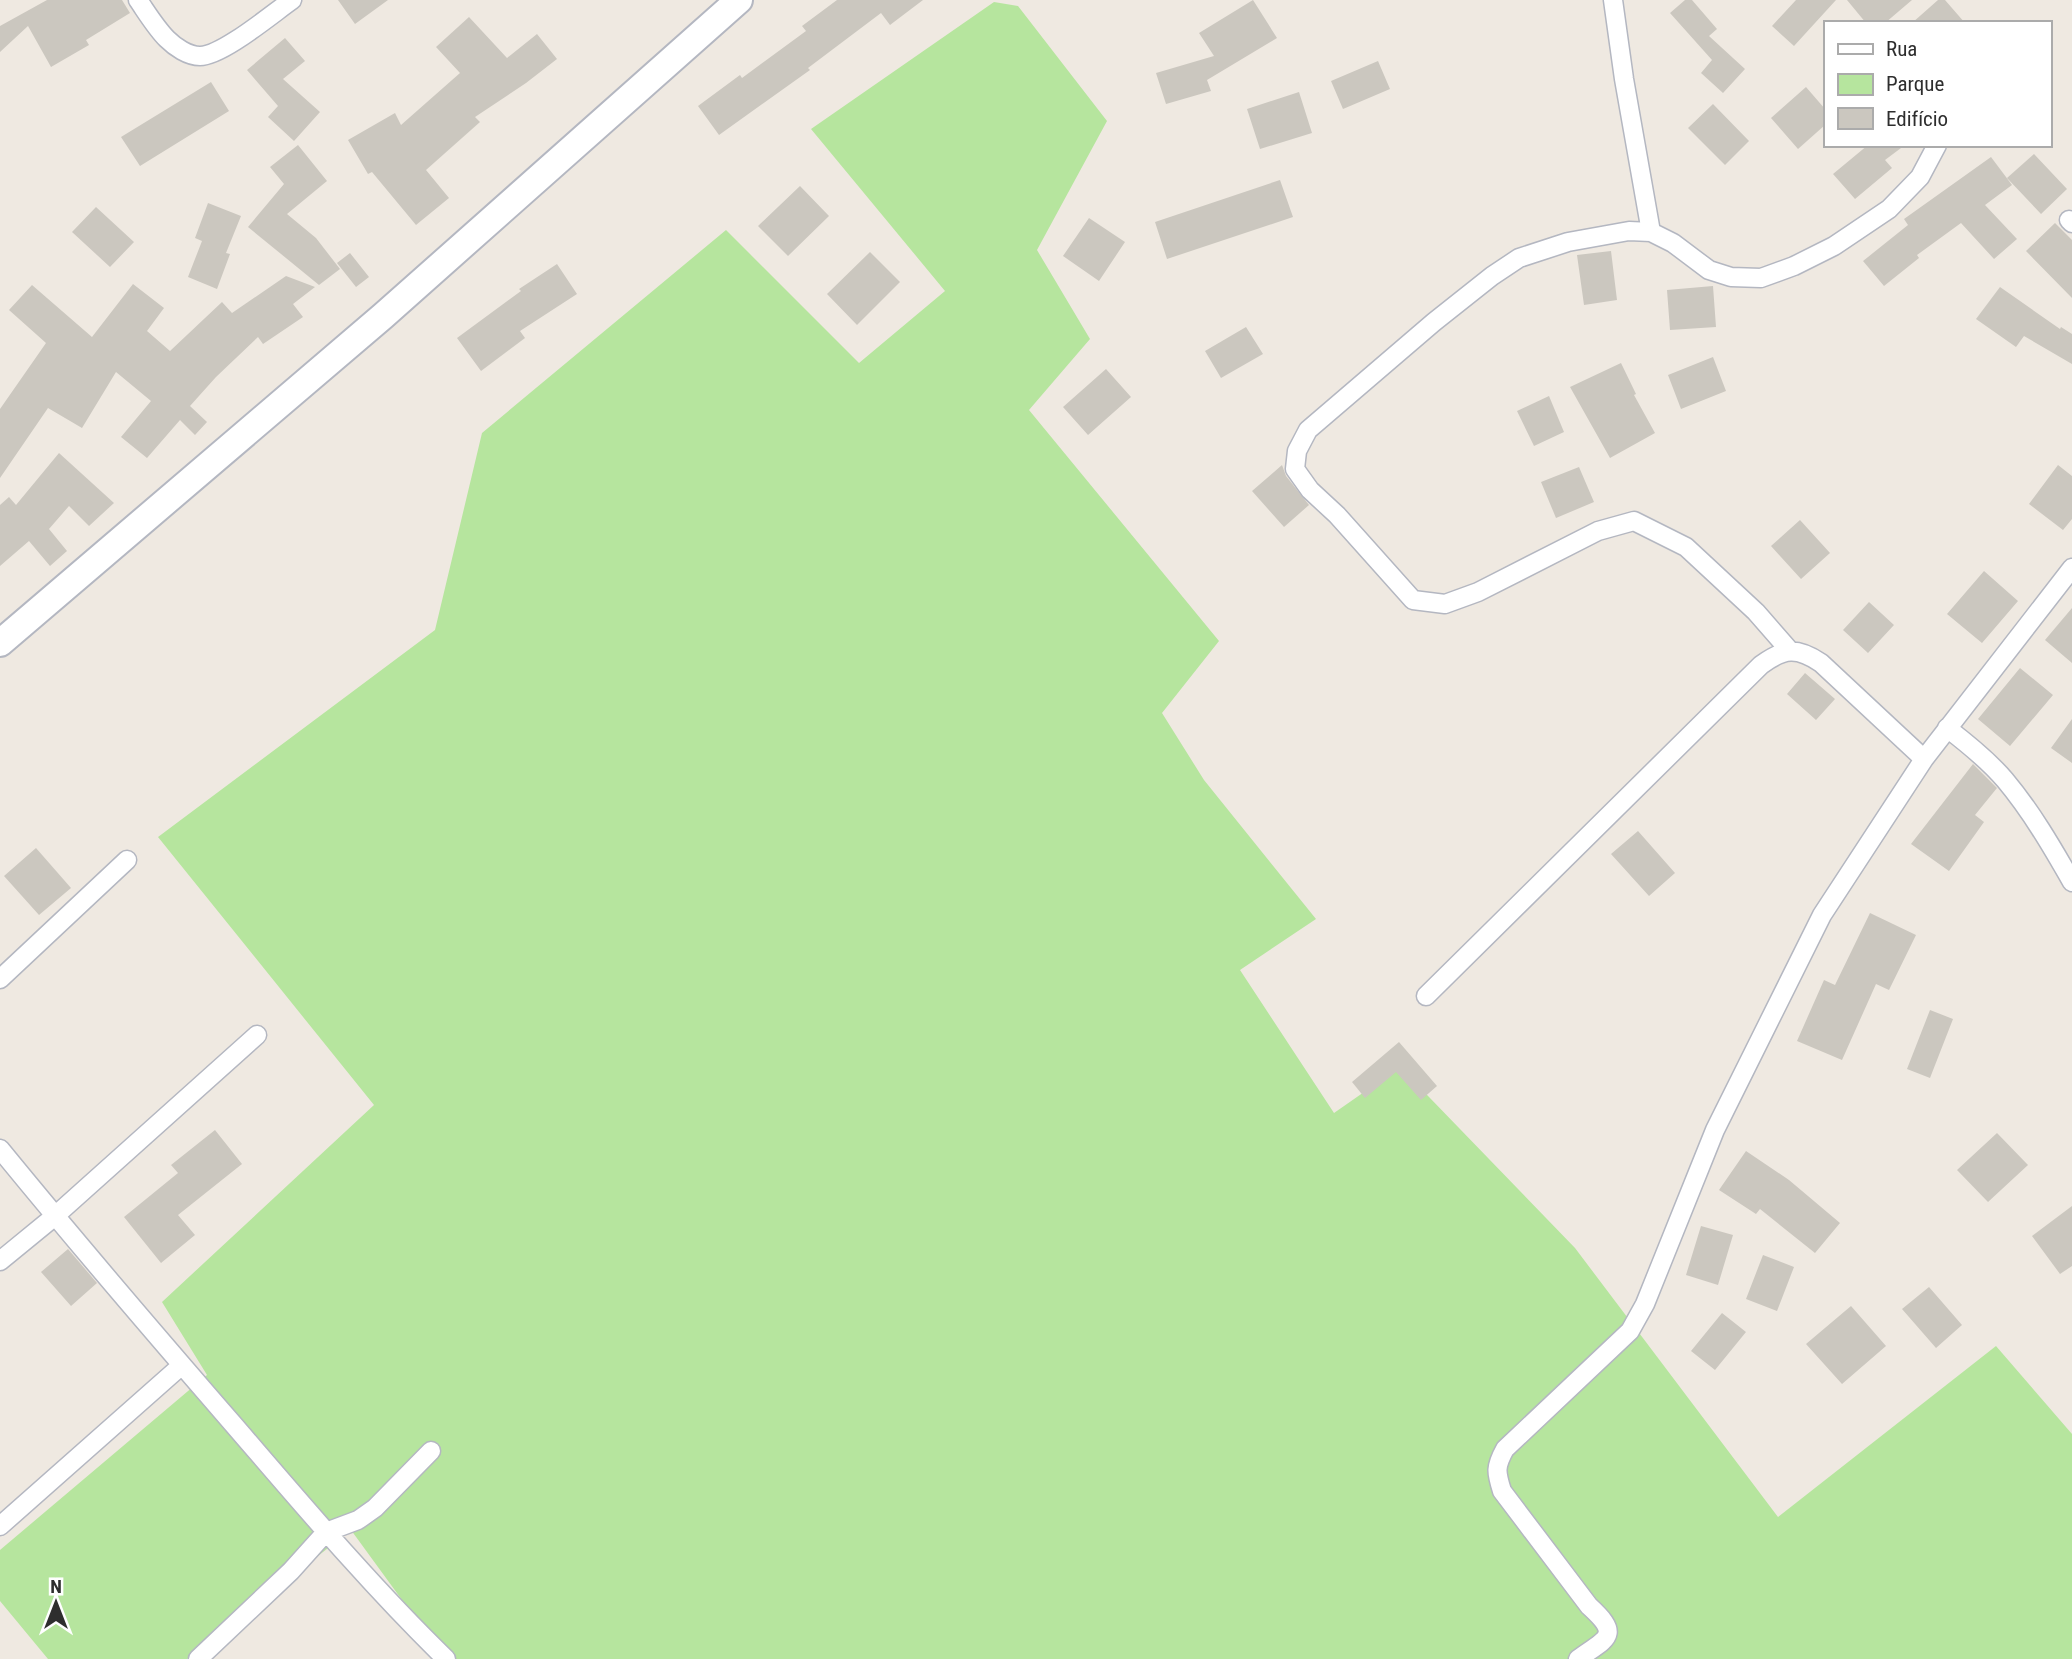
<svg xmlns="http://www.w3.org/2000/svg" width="2072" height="1659" font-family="'Roboto Condensed',sans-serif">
	<rect width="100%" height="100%" fill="#efe9e1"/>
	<path fill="#b6e59e" d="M994 2 1018 6 1107 121 1037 250 1090 339 1029 410 1219 641 1162 713 1204 780 1316 919 1240 970 1334 1113 1400 1067 1575 1248 1778 1517 1996 1346 2072 1434V1659H445L351 1530 187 1659H48L0 1601V1550L207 1375 162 1302 374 1105 158 837 435 630 482 433 726 230 859 363 945 291 811 129Z"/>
	<path fill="#cbc7bf" d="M47 0H122L130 13 86 40 89 45 51 67 28 26 0 52V26Z
		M338 0H388L355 24Z
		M837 0H923L890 25 881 13 808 68 810 70 719 135 698 106 740 75 742 78 806 31 802 26Z
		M1253 0 1277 38 1207 80 1211 91 1166 104 1156 73 1214 56 1199 33Z
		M1685 0H1692L1717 29 1709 36 1745 69 1723 93 1701 73 1712 60 1670 13Z
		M1796 0H1836L1794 46 1772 26Z
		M1847 0H1912L1885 23H1866Z
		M1938 0H1945L1965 23H1912Z
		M469 17 507 58 537 34 557 59 526 83 475 117 480 122 426 170 449 198 416 225 372 172 368 174 348 140 395 113 401 125 460 73 436 47Z
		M285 38 305 61 283 79 320 112 294 141 268 117 278 106 247 70Z
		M1378 61 1390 89 1343 109 1331 81Z
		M211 82 229 111 140 166 121 137Z
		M1806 87 1825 109V125L1798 149 1771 118Z
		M1299 92 1312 133 1260 149 1247 109Z
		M1713 104 1749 141 1725 165 1688 128Z
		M298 145 327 181 287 214 316 238 340 269 319 285 248 227 284 184 270 167Z
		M1868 145H1905L1885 160 1892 168 1855 199 1833 174Z
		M2034 154 2067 189 2041 214 2007 178Z
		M1991 157 2012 185 1985 205 2017 239 1994 259 1961 223 1917 255 1919 258 1884 286 1863 261 1908 225 1904 219Z
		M1280 180 1293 217 1167 259 1155 222Z
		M800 186 829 216 788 256 758 226Z
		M208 203 241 216 226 253 230 254 217 289 188 277 202 241 195 238Z
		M96 207 134 242 110 267 72 232Z
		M1089 218 1125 242 1099 281 1063 256Z
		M2055 223 2072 240V298L2026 251Z
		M1611 251 1617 300 1584 305 1577 255Z
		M870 252 900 282 857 325 827 294Z
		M350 253 369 277 356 287 337 263Z
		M557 264 577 294 520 331 525 338 481 371 457 338 521 291 519 289Z
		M286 276 315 287 293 304 303 317 263 344 258 337 216 377 190 406 207 422 195 435 180 420 147 458 121 437 151 401 116 372 82 428 48 408 0 478V409L46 343 9 310 32 285 92 337 133 284 164 308 147 331 170 351 222 302 232 313Z
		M1713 286 1716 327 1670 330 1667 290Z
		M2000 287 2060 329 2061 327 2072 334V364L2024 336 2016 347 1976 319Z
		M1246 327 1263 354 1221 378 1205 351Z
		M1713 357 1726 391 1681 409 1668 375Z
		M1621 363 1636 394 1634 395 1655 433 1610 458 1570 387Z
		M1106 369 1131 397 1088 435 1063 407Z
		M1549 396 1564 432 1534 446 1517 411Z
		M59 453 114 503 89 526 69 506 49 529 67 551 50 566 29 541 0 566V505L9 497 16 505Z
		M1282 465 1286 476 1309 505 1284 527 1252 491Z
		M2058 465 2072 476V519L2063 530 2029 504Z
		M1579 467 1594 502 1556 518 1541 482Z
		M1800 520 1830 553 1801 579 1771 546Z
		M1984 571 2018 601 1982 643 1947 614Z
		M1869 602 1894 625 1868 653 1843 630Z
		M2072 608V663L2045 640Z
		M2020 668 2053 695 2010 746 1978 719Z
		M1805 673 1835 699 1816 720 1787 694Z
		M2072 719V763L2051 748Z
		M1973 764 1997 788 1975 815 1984 822 1949 871 1911 844Z
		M1638 831 1675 873 1649 896 1611 854Z
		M36 848 71 888 39 915 4 876Z
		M1870 913 1916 935 1889 990 1876 984 1842 1060 1797 1041 1824 980 1835 985Z
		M1930 1010 1953 1019 1930 1078 1907 1069Z
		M1399 1042 1437 1086 1421 1100 1396 1072 1365 1098 1352 1082Z
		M215 1130 242 1164 178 1215 195 1235 161 1263 124 1217 178 1173 171 1165Z
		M1997 1133 2028 1165 1988 1202 1957 1170Z
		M1746 1151 1789 1180 1840 1223 1815 1253 1760 1209 1756 1214 1719 1190Z
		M2072 1206V1266L2060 1274 2032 1236Z
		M1701 1226 1733 1235 1718 1285 1686 1275Z
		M68 1249 97 1283 71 1306 41 1272Z
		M1763 1255 1794 1267 1777 1311 1746 1299Z
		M1929 1287 1962 1325 1936 1348 1902 1309Z
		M1851 1306 1886 1346 1842 1384 1806 1344Z
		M1722 1313 1746 1332 1715 1370 1691 1351Z"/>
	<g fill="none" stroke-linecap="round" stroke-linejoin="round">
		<defs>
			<path id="street" d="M138 0C147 13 156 28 167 39 175 47 188 56 200 56 222 56 272 14 292 0
				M1613 0 1624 79 1651 232
				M2069 220 2072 223
				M1790 651 1756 612 1686 547 1634 521 1598 531 1478 592 1445 604 1413 600 1337 515 1310 490 1295 469 1297 451 1308 430 1434 322 1492 276 1519 258 1568 242 1629 231 1651 232 1673 243 1709 270 1731 277 1761 278 1794 266 1834 246 1889 209 1920 177 1937 145
				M1947 728C1968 744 1988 760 2005 780 2031 811 2052 847 2072 882
				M0 979 127 860
				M1426 996 1761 665C1784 648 1797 647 1821 663L1924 759
				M0 1149C76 1242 154 1333 233 1424 302 1504 370 1585 446 1659
				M0 1261 55 1216 257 1035
				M0 1526 182 1365
				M198 1659 291 1571 326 1532 358 1520 375 1508 431 1451
				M1578 1659C1607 1638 1622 1636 1589 1606L1502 1491C1496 1472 1495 1467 1505 1449L1630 1331 1645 1304 1715 1130 1822 915 1924 759 2072 568"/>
			<path id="secondary" d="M0 643 383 316 739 0"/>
		</defs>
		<use href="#street" stroke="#b4b7c1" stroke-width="21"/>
		<use href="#secondary" stroke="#b4b7c1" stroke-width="30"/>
		<use href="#street" stroke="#fff" stroke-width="18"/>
		<use href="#secondary" stroke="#fff" stroke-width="26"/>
	</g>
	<rect x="1824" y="21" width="228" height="126" fill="#ffffff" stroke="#ababab" stroke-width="2"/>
	<rect x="1838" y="44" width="35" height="10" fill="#ffffff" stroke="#ababab" stroke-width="2"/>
	<text x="1886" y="56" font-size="21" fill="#2e2e2e">Rua</text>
	<rect x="1838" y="74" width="35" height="21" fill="#b6e59e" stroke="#ababab" stroke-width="2"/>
	<text x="1886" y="91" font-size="21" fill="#2e2e2e">Parque</text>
	<rect x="1838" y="108" width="35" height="21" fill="#cbc7bf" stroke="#ababab" stroke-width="2"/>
	<text x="1886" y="126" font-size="21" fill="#2e2e2e">Edifício</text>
	<g transform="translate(56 1603)" stroke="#ffffff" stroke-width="5" paint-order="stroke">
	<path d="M0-5L12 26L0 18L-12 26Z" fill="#2e2e2e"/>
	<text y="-10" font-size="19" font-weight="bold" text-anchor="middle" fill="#2e2e2e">N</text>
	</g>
</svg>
